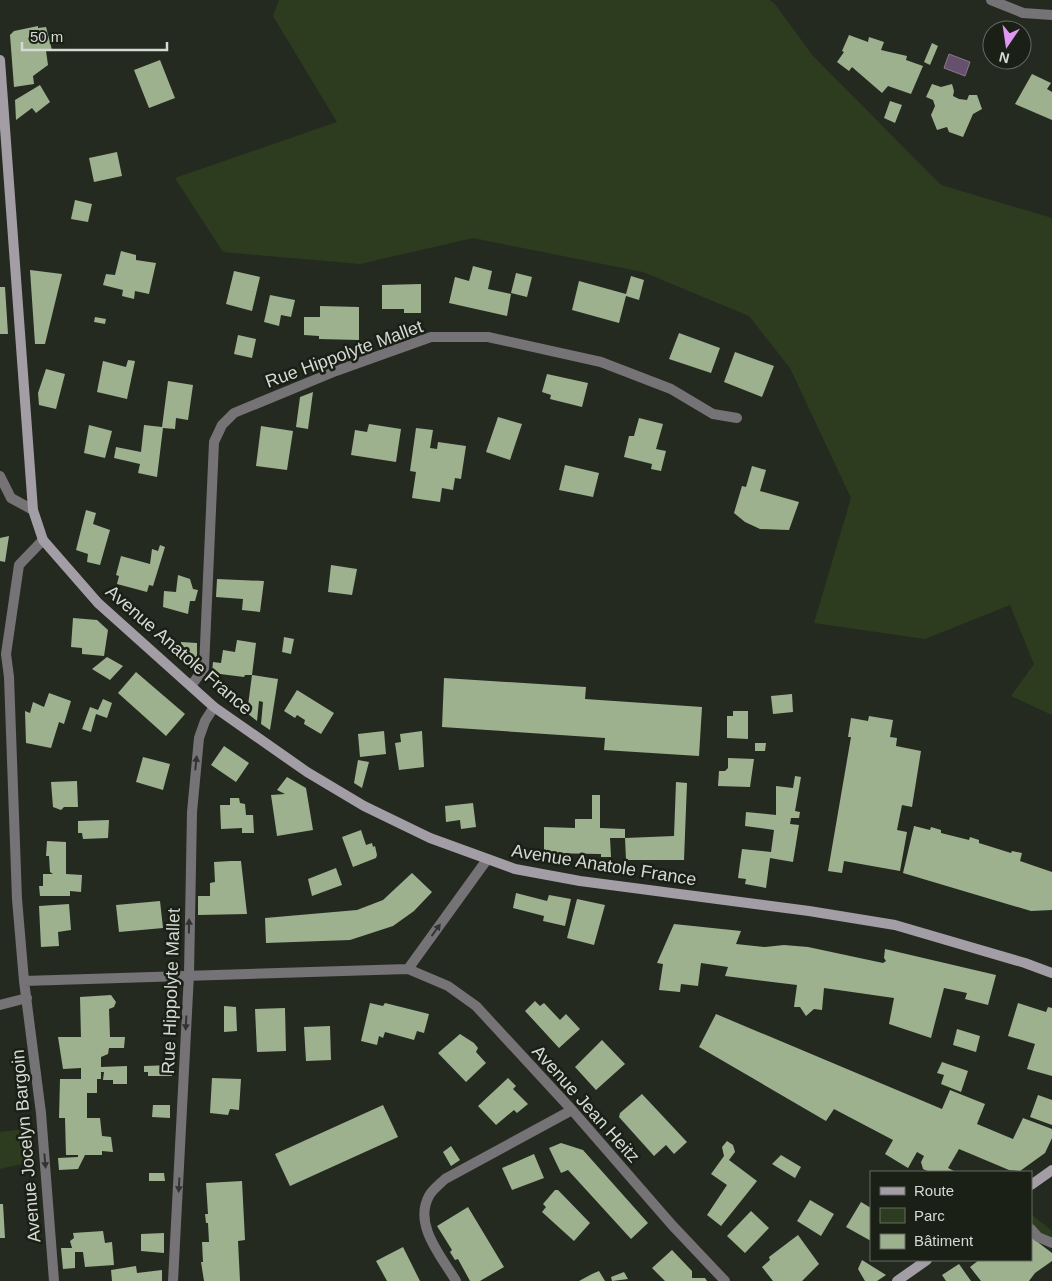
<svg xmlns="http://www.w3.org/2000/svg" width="1052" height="1281" font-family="Arial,sans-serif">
	<rect width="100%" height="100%" fill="#252a21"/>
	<path fill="#2d3c1f" d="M279 0H769L774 3 813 56 941 185 1052 218V715L1011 696 1034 664 1010 605 925 639 814 623 851 498 790 368 749 316 643 272 473 238 360 264 223 252 175 178 337 122 273 16Z
		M31 1128 35 1161 0 1169V1132Z
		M1031 1214 1052 1231V1247L1031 1232Z"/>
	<path fill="#66506d" stroke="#88798c" d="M949 54 970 62 965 76 944 68Z"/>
	<path fill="#9eb18f" d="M38 26V28L46 27 52 50 46 51 48 65 33 76 34 84 14 87 10 35 14 31Z
		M849 35 868 42 869 37 884 42 881 50 907 56 906 60 923 66 911 94 888 86 882 93 852 67 849 71 837 62 844 52 842 51Z
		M932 43 938 46 930 65 924 62Z
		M160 60 175 98 149 108 134 70Z
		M1032 74 1051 83 1047 89 1052 92V120L1015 104Z
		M932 84 941 87 952 84 954 91 953 96 959 99 967 100 969 95H977L982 109 973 114 963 137 949 132 947 127 937 130 931 115 935 106 933 100 926 97Z
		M40 85 50 102 36 113 32 108 16 120 15 100Z
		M890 101 902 105 895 123 884 118Z
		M117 152 122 176 94 182 89 158Z
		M75 200 92 204 88 222 71 219Z
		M121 251 136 255V260L156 263 149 294 135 291 134 299 122 296 123 290 103 285 106 274 115 275Z
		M473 266 492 271 488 289 511 294 507 316 449 303 455 277 469 281Z
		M30 270 62 274 45 344H35Z
		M234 271 260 277 252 311 226 304Z
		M516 273 532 277 527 297 511 293Z
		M631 276 644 280 639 300 626 296 619 323 572 310 579 281 626 294Z
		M421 284V313H404V309H382V285Z
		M0 287H5L8 334H0Z
		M270 295 295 300 291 317 281 315 279 326 264 322Z
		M320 306 359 307V340L319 339V336L304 335V317H320Z
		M95 317 106 319 105 324 94 322Z
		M679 333 720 348 711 373 669 359Z
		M238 335 256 339 252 358 234 354Z
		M735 352 774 366 762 397 724 382Z
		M128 360 135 361 127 399 97 392 103 361 126 367Z
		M46 369 65 374 56 409 39 405 38 393Z
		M547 374 588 383 582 407 550 399 551 395 542 392Z
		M168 381 193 385 188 420 176 418 175 429 163 428 157 477 138 473 140 464 114 458 116 447 141 452 144 425 162 427Z
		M313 392 308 429 296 427 300 397Z
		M498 417 522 424 510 460 486 452Z
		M639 418 663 424 656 449 666 451 661 471 651 469 652 464 624 457 629 436H634Z
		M369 424 401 429 396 462 351 455 355 430 367 432Z
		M89 425 112 431 105 458 84 453Z
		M261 426 293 431 287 470 256 466Z
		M416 428 433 430 430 448 437 449 438 442 466 446 461 479 455 478 453 490 442 488 440 502 412 498 416 472 410 471Z
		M565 465 599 473 593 497 559 490Z
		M752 466 766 470 760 491 799 502 789 530 760 529 745 522 734 513 742 486 746 487Z
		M86 510 96 513 93 524 110 530 100 565 87 562 88 554 76 550Z
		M9 536 5 562 0 561V538Z
		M160 545 165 547 153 586 149 585 147 592 117 584 119 576 116 575 121 556 150 564 152 549 158 551Z
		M331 565 357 569 352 595 328 592Z
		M178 575 190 579 193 589 198 590 195 601H190L188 614 163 607 164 591 176 592Z
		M217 579 264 581 260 612 242 610 243 599 216 597Z
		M73 618 97 620 108 630 104 656 82 654V648L71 647Z
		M284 637 294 639 291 654 282 652Z
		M237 640 256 643 252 675H245L244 677 212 673 213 662 221 663 223 650 235 652Z
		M181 642 197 643V661L193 663 182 661Z
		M107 657 123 666 110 680 92 669Z
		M136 672 185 714 166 736 118 693Z
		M252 675 278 679 270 730 261 724 263 702 259 701 257 721 247 713Z
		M444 678 586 687 585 699 702 707 699 756 604 750 605 738 442 727Z
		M297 690 334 713 321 734 304 724 305 720 297 715 295 718 284 711Z
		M49 693 71 701 64 724 59 722 51 748 26 743 25 711 30 713 33 702 44 707Z
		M792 694 793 712 773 714 771 696Z
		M103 699 112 703 107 718 96 714 91 732 82 729 90 707 98 710Z
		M733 711H748V739L727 738V716H733Z
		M869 716 893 720 890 737 897 738 896 746 921 751 912 807 902 805 897 830 907 832 900 871 844 861 842 873 828 871 851 737H848L851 718 868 721Z
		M384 731 386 754 360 757 358 734Z
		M422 731 424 767 399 770 395 743 401 742 400 734Z
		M755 743H766L765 751H755Z
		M224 746 249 763 236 782 211 765Z
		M143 757 170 764 163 790 136 782Z
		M728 758 754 759 750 787 718 786 719 771H725L728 768Z
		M358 760 369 762 362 788 354 783Z
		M795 776 801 777 795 811 800 812 799 818H791L790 824 799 825 793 862 770 858 766 888 745 884 746 879 738 878 742 849 771 852 774 830 745 826 746 812 776 815V786L793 788Z
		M287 777 306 788 313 830 277 836 271 795 285 794 277 790Z
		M77 781 78 807H64L61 810 53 807 51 782Z
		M676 782 687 783 684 860H626L625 838H610L611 857H601V854L544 853V827L575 828V819H592V795H600V828L625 829V838L674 836Z
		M230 798H239L240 803 245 804 246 815H253L254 833H242V828L221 829 220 805H230Z
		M473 803 476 827 461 829 460 820 446 822 445 806Z
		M109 820 108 838 83 839 82 833H78V821Z
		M914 826 930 830 931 827 941 830V833L969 840 970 837 979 840V843L1011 853 1012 851 1022 853 1020 861 1052 872V910L1031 911 903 873Z
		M361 830 366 845 372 843 373 847 375 846 377 855 376 858 353 867 342 837Z
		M47 841 66 842V874L82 875 81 892 70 891V896H40L39 886H43V874H53L50 872 49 856H46Z
		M231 861H241L247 914 198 915V896H210V883L215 882 214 862Z
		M336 868 342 885 312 896 308 879Z
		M412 873 432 892 414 911 393 926 350 940 266 943 265 918 357 910 383 900Z
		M516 893 547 901 549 895 571 899 565 926 543 921 544 916 513 908Z
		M577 899 605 905 594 945 567 938Z
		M160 901 163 928 119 932 116 905Z
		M69 904 71 930 58 932 59 946 41 947 39 906Z
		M674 924 741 931 736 944 765 947 784 945 808 947 883 963 886 961 884 958 885 949 996 975 988 1005 965 999 967 993 944 988 931 1038 889 1024 894 998 824 988 822 1010 814 1009 806 1016 800 1007H794L797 985 725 976 728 967 701 963 698 986 681 984 680 992 659 990 663 964 657 963Z
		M111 995 116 1002 114 1007 109 1009 110 1037H125L124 1048H109L108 1054 101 1057V1067L127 1066V1084H113V1080H103L104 1072H101V1079H97V1093H87V1118H100L102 1136 111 1137 113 1152 102 1151V1155H85L78 1169 59 1170 58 1158 78 1157V1155H66L65 1118H59L60 1079H81V1068L63 1069 58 1037H81L80 997Z
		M535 1001 540 1006 544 1003 560 1020 566 1014 580 1029 559 1048 525 1011Z
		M370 1003 383 1006 385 1003 429 1014 424 1033 417 1031 414 1040 385 1032 383 1038 379 1036 377 1045 361 1041Z
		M1018 1003 1046 1012 1048 1007 1052 1008V1076L1027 1069 1035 1044 1008 1036Z
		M224 1006 236 1007 237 1031 224 1032Z
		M285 1008 286 1051 257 1052 255 1009Z
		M716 1014 942 1109 950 1090 985 1104 977 1124 1013 1139 1023 1118 1052 1129V1138L1045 1153 1020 1171 1009 1170 959 1149 948 1168 956 1172H930L923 1169 921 1162 924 1156 917 1152 908 1168 885 1154 893 1140 834 1109 826 1121 699 1047Z
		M330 1026 331 1060 306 1061 304 1027Z
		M957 1029 980 1036 976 1052 953 1045Z
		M460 1034 474 1043 478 1048 476 1052 486 1063 466 1082 438 1053Z
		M602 1040 625 1064 596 1090 575 1067Z
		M942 1062 968 1071 961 1092 941 1084 944 1075 937 1073Z
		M173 1065 172 1076H148V1072H144V1066Z
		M212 1078 241 1079 239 1110 230 1109 228 1115 210 1113Z
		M508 1078 516 1086 513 1089 528 1104 517 1113 514 1110 496 1125 478 1106Z
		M642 1094 687 1142 674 1154 666 1145 654 1156 619 1117 620 1113Z
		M1038 1095 1052 1100V1125L1030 1117Z
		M153 1105H170V1118L152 1117Z
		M383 1105 398 1137 290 1186 275 1154Z
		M727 1141 733 1145 735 1152 729 1160 757 1181 721 1226 707 1215 727 1185 711 1174 724 1156 722 1147Z
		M561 1143 583 1150 648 1223 631 1239 568 1170 561 1173 549 1148Z
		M451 1146 460 1160 451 1166 443 1152Z
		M534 1154 544 1178 512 1190 502 1168Z
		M781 1155 801 1167 795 1178 772 1164Z
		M149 1173H164L165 1181H149Z
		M242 1181 245 1240 238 1241 240 1281H204L201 1262H203L202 1242H209L208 1223H206L205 1214H208L206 1183Z
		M555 1190H558L590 1223 574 1241 542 1212 546 1207 543 1204Z
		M810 1200 834 1214 821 1236 797 1221Z
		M861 1202 871 1208V1241L846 1227Z
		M0 1204H3L5 1238H0Z
		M468 1207 504 1267 480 1281H470L458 1259 455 1260 450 1252 452 1250 437 1226Z
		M751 1211 769 1228 745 1253 727 1236Z
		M103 1231 105 1243 112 1242 114 1265 85 1267 83 1252H75V1268L63 1269 61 1248H72L70 1241 74 1238 73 1233Z
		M164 1233V1253L141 1251V1234Z
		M798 1235 819 1264 802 1281H773L762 1267 770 1260 769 1257Z
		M1031 1237 1052 1253V1261L1035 1273 1029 1281H981L970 1267 979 1260H1031Z
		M403 1247 420 1281H387L376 1261Z
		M672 1250 692 1271V1278H705L707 1281H665L652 1268Z
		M862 1260 886 1275 877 1281H865L858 1269Z
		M959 1264 971 1281H946L942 1275Z
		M136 1266 137 1273 162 1270V1281H112L111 1270Z
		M599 1271 605 1281H579L592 1274Z
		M624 1272 628 1279 612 1281 611 1277Z"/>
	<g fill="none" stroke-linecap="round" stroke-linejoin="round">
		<path stroke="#767377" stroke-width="10" d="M991 0 1023 13 1052 15
			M0 476 11 498 33 510
			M43 540 19 565 6 654 9 677 17 899 24 981 41 1113 54 1281
			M191 686 204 668 214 442 222 425 234 413 336 371 431 337H488L601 362 671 389 713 414 737 418
			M408 969 486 861
			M24 981 408 969 448 986 476 1006 572 1110 672 1225 725 1281
			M0 1005 27 998
			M1031 1229 1038 1237 1052 1243
			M173 1281 189 974 192 812 199 738 205 721 214 707
			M456 1281C442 1257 413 1225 429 1196 432 1190 440 1184 445 1179L572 1110"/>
		<path stroke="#a39da5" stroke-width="10" d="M0 60 33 510 43 540 98 603 214 707 307 772 364 806 430 838 515 869 580 881 809 911 895 925 1025 963 1052 973
			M1031 1185 1052 1170
			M897 1281 927 1260"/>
	</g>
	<defs><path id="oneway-solid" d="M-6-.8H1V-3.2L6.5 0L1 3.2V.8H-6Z" transform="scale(1.25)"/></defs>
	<g fill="#32352f">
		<use href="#oneway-solid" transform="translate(196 763) rotate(-84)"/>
		<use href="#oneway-solid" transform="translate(189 926) rotate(-89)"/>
		<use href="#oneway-solid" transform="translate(436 930) rotate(-54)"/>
		<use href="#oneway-solid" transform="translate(186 1023) rotate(93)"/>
		<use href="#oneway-solid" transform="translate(45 1161) rotate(85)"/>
		<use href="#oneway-solid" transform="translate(179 1185) rotate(93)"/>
	</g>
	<g text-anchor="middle" stroke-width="5" stroke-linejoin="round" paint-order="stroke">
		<g font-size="18" fill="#d6dad4" stroke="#1b2017">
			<text transform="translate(344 354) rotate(-20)" y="6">Rue Hippolyte Mallet</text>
			<text transform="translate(179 650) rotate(41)" y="6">Avenue Anatole France</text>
			<text transform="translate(604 865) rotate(9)" y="6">Avenue Anatole France</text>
			<text transform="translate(171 991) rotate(-88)" y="6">Rue Hippolyte Mallet</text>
			<text transform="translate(586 1104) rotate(48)" y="6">Avenue Jean Heitz</text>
			<text transform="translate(26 1146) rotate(-95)" y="6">Avenue Jocelyn Bargoin</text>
		</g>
	</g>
	<rect x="870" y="1171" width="162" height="90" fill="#1b2017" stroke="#666a63"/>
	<rect x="880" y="1187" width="25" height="8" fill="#a39da5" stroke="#666a63"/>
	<text x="914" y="1196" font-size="15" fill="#d6dad4">Route</text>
	<rect x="880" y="1208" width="25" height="15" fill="#2d3c1f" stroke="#666a63"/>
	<text x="914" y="1221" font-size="15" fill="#d6dad4">Parc</text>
	<rect x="880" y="1234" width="25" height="15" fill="#9eb18f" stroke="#666a63"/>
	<text x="914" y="1246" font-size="15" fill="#d6dad4">Bâtiment</text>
	<g transform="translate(1007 45) rotate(193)"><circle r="24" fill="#1b2017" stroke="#666a63"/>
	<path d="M0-4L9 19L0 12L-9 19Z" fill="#de98f2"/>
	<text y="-8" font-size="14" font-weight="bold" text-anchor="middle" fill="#d6dad4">N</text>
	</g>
	<path d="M22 42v8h145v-8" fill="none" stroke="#d6dad4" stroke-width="2.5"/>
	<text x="30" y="42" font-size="15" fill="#d6dad4" stroke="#1b2017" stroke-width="4" paint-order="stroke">50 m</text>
</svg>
